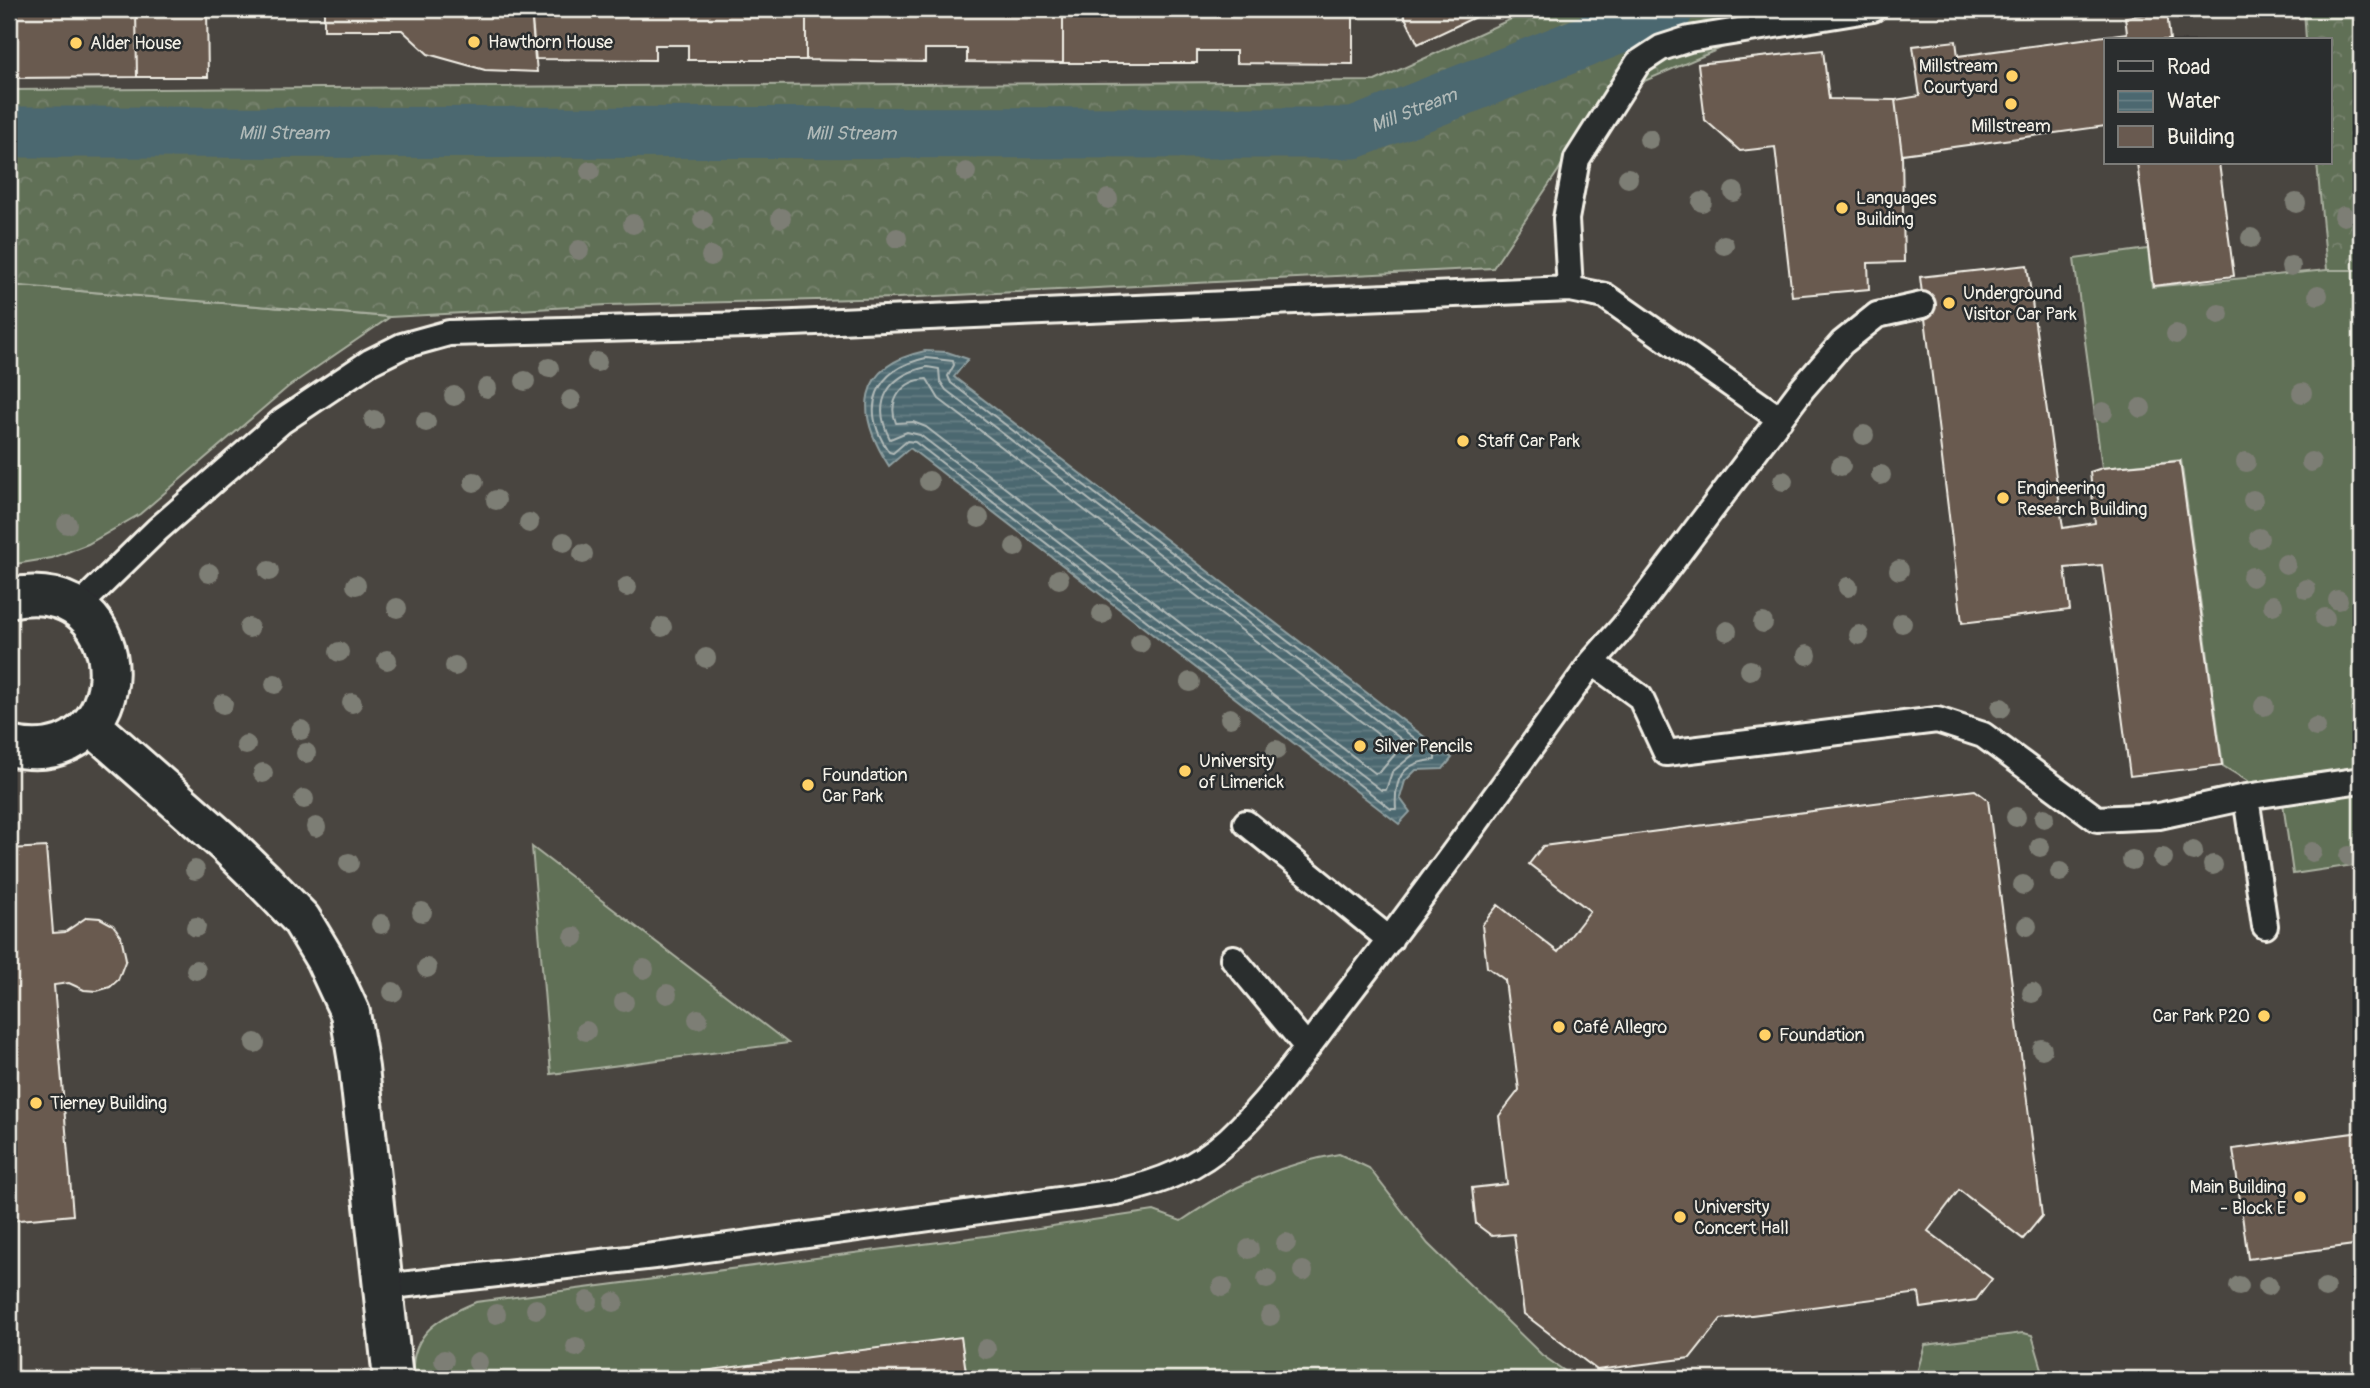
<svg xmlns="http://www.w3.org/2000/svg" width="2370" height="1388" font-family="Pangolin,sans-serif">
	<defs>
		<pattern id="forest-crowns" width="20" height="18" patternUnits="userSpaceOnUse" patternTransform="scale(1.75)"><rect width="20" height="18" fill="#616f57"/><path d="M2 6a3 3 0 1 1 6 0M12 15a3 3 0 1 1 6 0" fill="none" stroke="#78846f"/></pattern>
		<pattern id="water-rules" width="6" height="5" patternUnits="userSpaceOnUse" patternTransform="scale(1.75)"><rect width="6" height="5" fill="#4c6870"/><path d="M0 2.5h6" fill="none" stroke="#667e84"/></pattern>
	</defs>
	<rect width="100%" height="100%" fill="#3d3a38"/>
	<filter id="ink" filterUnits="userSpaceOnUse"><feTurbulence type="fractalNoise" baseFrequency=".0143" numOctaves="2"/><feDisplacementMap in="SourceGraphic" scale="14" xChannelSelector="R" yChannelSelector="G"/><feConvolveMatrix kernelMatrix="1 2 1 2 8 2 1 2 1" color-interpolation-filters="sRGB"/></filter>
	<g filter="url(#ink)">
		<path fill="#4a443f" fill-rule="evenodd" d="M9 9H2361V1379H9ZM2106 40H2330V163H2106Z"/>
		<path fill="#616f57" stroke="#aab0a0" stroke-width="2" d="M2148 249 2152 287 2327 270H2361V864L2293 874 2283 803 2223 766 2181 460 2102 468 2074 259Z
			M9 285 390 317 288 387 140 514 88 544 52 558 9 565Z
			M532 847 788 1043 551 1074Z
			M1339 1154 1369 1168 1428 1244 1542 1355 1576 1379H413C409 1333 439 1318 476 1302L985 1236 1154 1211 1181 1221C1233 1186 1277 1165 1339 1154Z
			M2023 1333 2032 1335 2045 1379H1915L1925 1345Z"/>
		<path fill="url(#forest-crowns)" stroke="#aab0a0" stroke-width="2" d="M1533 9H1812L1600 100 1558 171 1493 268 898 298 607 305 390 317 9 285V90L1375 81Z
			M2304 9H2361V270H2327L2317 163H2330V40H2306Z"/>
		<path fill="url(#water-rules)" stroke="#8f9fa0" stroke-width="2" d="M925 351 947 352 968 359 954 377 1452 758 1443 769 1416 770 1405 781 1400 798 1410 812 1399 824 910 448 889 466C855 413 856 366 925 351Z"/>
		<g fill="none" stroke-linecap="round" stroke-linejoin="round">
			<path stroke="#b1bab8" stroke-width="2" d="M926 358 953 361 954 365 948 376 951 383 1435 754V760C1401 762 1394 780 1396 809H1391L915 442 907 441 893 453 889 452C859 408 875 369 926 358Z
				M927 367 939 369 940 381 946 390 1414 749V754L1392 772 1386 790H1381L920 435 907 432 890 439C871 402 888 375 927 367Z
				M927 379 939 399 1396 748V753L1380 772 1375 773 926 427 913 422 896 423C887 400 903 380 927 379Z"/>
			<path stroke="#4c6870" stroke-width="51" id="s1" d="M9 132 1354 133 1668 9"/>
		</g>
		<path fill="#695a50" stroke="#f4f1e8" stroke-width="2" d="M15 9H136L137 77 15 78Z
			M136 9H207L208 77H137Z
			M324 9H531L537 72 485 70 428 54 402 30H324Z
			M531 9H806V60H688V45H655V60L535 59Z
			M806 9H1063V63L967 62V49H925V62L806 60Z
			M1063 9H1353V64L1236 63V51H1197V63H1063Z
			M1401 9H1492L1418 44Z
			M2167 12 2170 40H2106V126L1902 154 1895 100 1920 96 1913 46 1956 41 1958 56 2127 33 2125 17Z
			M1823 50 1829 99 1895 100 1902 154 1904 262 1868 263 1869 289 1792 296 1775 147 1740 151 1705 120 1698 64Z
			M2137 163H2219L2234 276 2153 286Z
			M2027 265 2063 528 2095 523 2090 472 2102 468 2180 461 2222 765 2130 776 2102 565 2065 568 2070 610 1962 623 1920 277Z
			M1975 790 1988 800 2042 1216 2023 1239 1959 1190 1928 1231 1992 1279 1976 1300 1921 1308 1919 1293 1721 1319 1690 1358 1597 1370 1524 1314 1514 1234 1492 1236 1476 1224 1472 1188 1507 1184 1499 1116 1519 1090 1505 980 1487 967 1482 925 1498 905 1558 952 1590 911 1529 864 1543 846Z
			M46 847 53 933 65 932 87 917 100 918 113 925 121 936 126 959 118 980 110 987 97 991 84 990 69 983 54 985 73 1215 9 1221V849Z
			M2361 1132V1244L2248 1259 2233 1149Z
			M961 1337 967 1379H704L703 1371Z"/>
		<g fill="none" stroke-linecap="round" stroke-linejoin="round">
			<defs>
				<path id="lane" d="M1570 289 1566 219 1577 159 1638 63 1661 48 1689 39 1873 9
					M77 608 158 529 282 421 370 362 402 346 449 333 747 325 1570 289 1605 296 1780 419
					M1592 662 1640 697 1666 753 1937 720 1983 735 2097 819 2159 816 2246 797 2361 780
					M2246 797 2265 926
					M1246 823 1390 940
					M1233 958 1307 1047
					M383 1287 663 1255 1116 1192C1158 1184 1197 1168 1229 1139 1274 1097 1310 1043 1347 995 1431 886 1512 774 1592 662L1623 627 1802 389 1842 343 1877 315 1922 305"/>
				<path id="street" d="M9 598C144 570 140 777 9 746
					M91 725 226 844 264 881 301 919 325 959 350 1013 359 1068 393 1379"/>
			</defs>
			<use href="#lane" stroke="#f4f1e8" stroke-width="30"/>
			<use href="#street" stroke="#f4f1e8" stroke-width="44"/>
			<use href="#lane" stroke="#2a2d2e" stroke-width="24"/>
			<use href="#street" stroke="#2a2d2e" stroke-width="38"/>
		</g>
		<g fill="#7d7e75">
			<circle cx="1649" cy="139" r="10"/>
			<circle cx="590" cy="171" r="10"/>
			<circle cx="966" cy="172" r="10"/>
			<circle cx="1628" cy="178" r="10"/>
			<circle cx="1734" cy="192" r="10"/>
			<circle cx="1108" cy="199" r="10"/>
			<circle cx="1702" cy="202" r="10"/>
			<circle cx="2296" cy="203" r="10"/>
			<circle cx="2344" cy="216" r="10"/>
			<circle cx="781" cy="218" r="10"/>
			<circle cx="703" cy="220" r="10"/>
			<circle cx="633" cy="224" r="10"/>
			<circle cx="897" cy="238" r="10"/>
			<circle cx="2251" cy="238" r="10"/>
			<circle cx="1724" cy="245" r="10"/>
			<circle cx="579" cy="250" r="10"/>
			<circle cx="711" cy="256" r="10"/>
			<circle cx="2291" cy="266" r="10"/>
			<circle cx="2318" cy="295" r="10"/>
			<circle cx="2219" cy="314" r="10"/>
			<circle cx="2176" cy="334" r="10"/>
			<circle cx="597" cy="362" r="10"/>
			<circle cx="549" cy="368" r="10"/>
			<circle cx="525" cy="381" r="10"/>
			<circle cx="487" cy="388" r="10"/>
			<circle cx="2302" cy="393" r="10"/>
			<circle cx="454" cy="396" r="10"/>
			<circle cx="571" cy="400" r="10"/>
			<circle cx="2141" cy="408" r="10"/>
			<circle cx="2103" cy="412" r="10"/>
			<circle cx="374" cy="420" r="10"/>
			<circle cx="426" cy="422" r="10"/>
			<circle cx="1864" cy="435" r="10"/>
			<circle cx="2246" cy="462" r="10"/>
			<circle cx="2311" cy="462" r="10"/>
			<circle cx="1841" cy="466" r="10"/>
			<circle cx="1881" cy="475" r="10"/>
			<circle cx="929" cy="481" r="10"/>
			<circle cx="1783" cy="481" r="10"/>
			<circle cx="474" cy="482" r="10"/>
			<circle cx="496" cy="500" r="10"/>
			<circle cx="2253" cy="500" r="10"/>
			<circle cx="979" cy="518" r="10"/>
			<circle cx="529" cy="523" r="10"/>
			<circle cx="67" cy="524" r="10"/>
			<circle cx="2259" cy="538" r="10"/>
			<circle cx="564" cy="542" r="10"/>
			<circle cx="1015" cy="547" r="10"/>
			<circle cx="583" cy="554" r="10"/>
			<circle cx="2286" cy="564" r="10"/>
			<circle cx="1899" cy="570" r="10"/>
			<circle cx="269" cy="571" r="10"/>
			<circle cx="209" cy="573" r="10"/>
			<circle cx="2252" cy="577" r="10"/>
			<circle cx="1059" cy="579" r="10"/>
			<circle cx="356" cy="585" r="10"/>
			<circle cx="627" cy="587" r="10"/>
			<circle cx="1848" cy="587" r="10"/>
			<circle cx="2306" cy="589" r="10"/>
			<circle cx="2338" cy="600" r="10"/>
			<circle cx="2273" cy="605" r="10"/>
			<circle cx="397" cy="608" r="10"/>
			<circle cx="1102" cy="614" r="10"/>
			<circle cx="2325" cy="618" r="10"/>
			<circle cx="1763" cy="623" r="10"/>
			<circle cx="1902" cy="623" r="10"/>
			<circle cx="662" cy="627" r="10"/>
			<circle cx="249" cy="628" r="10"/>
			<circle cx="1727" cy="631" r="10"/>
			<circle cx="1859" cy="635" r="10"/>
			<circle cx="1140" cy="643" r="10"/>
			<circle cx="339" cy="652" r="10"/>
			<circle cx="1807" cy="655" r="10"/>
			<circle cx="706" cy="658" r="10"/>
			<circle cx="387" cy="660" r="10"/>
			<circle cx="455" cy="666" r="10"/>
			<circle cx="1750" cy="670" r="10"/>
			<circle cx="1190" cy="682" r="10"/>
			<circle cx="275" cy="684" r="10"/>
			<circle cx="352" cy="703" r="10"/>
			<circle cx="223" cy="704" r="10"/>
			<circle cx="2264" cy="706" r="10"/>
			<circle cx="2001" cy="708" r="10"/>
			<circle cx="1230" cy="718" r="10"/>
			<circle cx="2316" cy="727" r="10"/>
			<circle cx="301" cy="730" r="10"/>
			<circle cx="246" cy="745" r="10"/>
			<circle cx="1276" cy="750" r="10"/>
			<circle cx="306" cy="753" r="10"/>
			<circle cx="263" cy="773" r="10"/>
			<circle cx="304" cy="799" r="10"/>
			<circle cx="2016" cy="817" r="10"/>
			<circle cx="2044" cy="818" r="10"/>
			<circle cx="316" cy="827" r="10"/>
			<circle cx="2040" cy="847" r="10"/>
			<circle cx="2193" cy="851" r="10"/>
			<circle cx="2312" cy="852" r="10"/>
			<circle cx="2349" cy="856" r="10"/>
			<circle cx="2163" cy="858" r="10"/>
			<circle cx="2132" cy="860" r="10"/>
			<circle cx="349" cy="863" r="10"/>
			<circle cx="2213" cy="865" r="10"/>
			<circle cx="195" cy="870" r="10"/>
			<circle cx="2060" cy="872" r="10"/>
			<circle cx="2023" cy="885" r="10"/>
			<circle cx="422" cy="912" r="10"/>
			<circle cx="381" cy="924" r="10"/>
			<circle cx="2027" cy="926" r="10"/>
			<circle cx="196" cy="927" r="10"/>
			<circle cx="574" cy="937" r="10"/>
			<circle cx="427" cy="968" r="10"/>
			<circle cx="644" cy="969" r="10"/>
			<circle cx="196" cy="970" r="10"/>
			<circle cx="393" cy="992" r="10"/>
			<circle cx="2032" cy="993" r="10"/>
			<circle cx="667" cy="994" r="10"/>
			<circle cx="624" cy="1002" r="10"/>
			<circle cx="698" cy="1019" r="10"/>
			<circle cx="586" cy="1031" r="10"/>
			<circle cx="255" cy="1043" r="10"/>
			<circle cx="2042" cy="1049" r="10"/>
			<circle cx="1286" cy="1243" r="10"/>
			<circle cx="1249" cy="1249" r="10"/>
			<circle cx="1303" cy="1271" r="10"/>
			<circle cx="1267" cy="1279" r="10"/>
			<circle cx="2239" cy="1286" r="10"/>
			<circle cx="2268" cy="1286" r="10"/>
			<circle cx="1222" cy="1287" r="10"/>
			<circle cx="2325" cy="1288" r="10"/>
			<circle cx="588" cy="1301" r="10"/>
			<circle cx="614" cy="1302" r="10"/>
			<circle cx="536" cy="1309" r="10"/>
			<circle cx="496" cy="1314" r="10"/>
			<circle cx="1270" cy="1316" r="10"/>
			<circle cx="576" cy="1347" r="10"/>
			<circle cx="986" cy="1349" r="10"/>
			<circle cx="444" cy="1360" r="10"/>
			<circle cx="478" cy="1362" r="10"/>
		</g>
	</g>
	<g fill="#ffd166" stroke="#2a2d2e" stroke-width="2.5">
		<circle cx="474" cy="42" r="7"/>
		<circle cx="76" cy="43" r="7"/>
		<circle cx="2012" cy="76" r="7"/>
		<circle cx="2011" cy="104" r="7"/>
		<circle cx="1842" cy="208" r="7"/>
		<circle cx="1949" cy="303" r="7"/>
		<circle cx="1463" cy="441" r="7"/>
		<circle cx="2003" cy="498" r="7"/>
		<circle cx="1360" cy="746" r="7"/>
		<circle cx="1185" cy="771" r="7"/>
		<circle cx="808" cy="785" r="7"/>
		<circle cx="2264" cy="1016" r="7"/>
		<circle cx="1559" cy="1027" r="7"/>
		<circle cx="1765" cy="1035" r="7"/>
		<circle cx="36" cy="1103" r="7"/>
		<circle cx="2300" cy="1197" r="7"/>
		<circle cx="1680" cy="1217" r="7"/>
	</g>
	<g text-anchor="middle" stroke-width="5" stroke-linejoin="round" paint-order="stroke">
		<g font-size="18" fill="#f4f1e8" stroke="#2a2d2e" text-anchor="start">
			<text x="488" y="48">Hawthorn House</text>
			<text x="90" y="49">Alder House</text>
			<text x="1998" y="72" text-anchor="end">Millstream<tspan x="1998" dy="21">Courtyard</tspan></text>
			<text x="2011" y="132" text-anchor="middle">Millstream</text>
			<text x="1856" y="204">Languages<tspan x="1856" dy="21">Building</tspan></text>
			<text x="1963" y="299">Underground<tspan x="1963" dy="21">Visitor Car Park</tspan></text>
			<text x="1477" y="447">Staff Car Park</text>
			<text x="2017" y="494">Engineering<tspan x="2017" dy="21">Research Building</tspan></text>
			<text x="1374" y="752">Silver Pencils</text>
			<text x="1199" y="767">University<tspan x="1199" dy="21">of Limerick</tspan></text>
			<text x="822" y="781">Foundation<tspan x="822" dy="21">Car Park</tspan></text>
			<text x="2250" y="1022" text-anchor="end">Car Park P20</text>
			<text x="1573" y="1033">Café Allegro</text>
			<text x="1779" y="1041">Foundation</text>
			<text x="50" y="1109">Tierney Building</text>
			<text x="2286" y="1193" text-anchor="end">Main Building<tspan x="2286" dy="21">- Block E</tspan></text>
			<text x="1694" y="1213">University<tspan x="1694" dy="21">Concert Hall</tspan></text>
		</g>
		<g font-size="19" font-style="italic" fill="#b1bab8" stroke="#2a2d2e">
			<text dy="7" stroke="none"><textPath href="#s1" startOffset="1409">Mill Stream</textPath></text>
			<text dy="7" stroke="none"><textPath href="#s1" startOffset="275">Mill Stream</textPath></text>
			<text dy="7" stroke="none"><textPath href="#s1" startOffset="842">Mill Stream</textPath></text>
		</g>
	</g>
	<rect width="2370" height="1388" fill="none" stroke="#2a2d2e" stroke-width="35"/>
	<rect x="18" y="18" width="2335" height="1353" fill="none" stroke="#f4f1e8" stroke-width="2.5" filter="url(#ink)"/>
	<rect x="2104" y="38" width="228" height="126" fill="#2a2d2e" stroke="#7b7b78" stroke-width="2"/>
	<rect x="2118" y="61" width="35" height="10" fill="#2a2d2e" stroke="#7b7b78" stroke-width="2"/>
	<text x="2167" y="74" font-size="21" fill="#f4f1e8">Road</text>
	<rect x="2118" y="91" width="35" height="21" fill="url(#water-rules)" stroke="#7b7b78" stroke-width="2"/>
	<text x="2167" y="108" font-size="21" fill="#f4f1e8">Water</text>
	<rect x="2118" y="126" width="35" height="21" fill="#695a50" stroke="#7b7b78" stroke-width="2"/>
	<text x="2167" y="144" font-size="21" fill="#f4f1e8">Building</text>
</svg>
